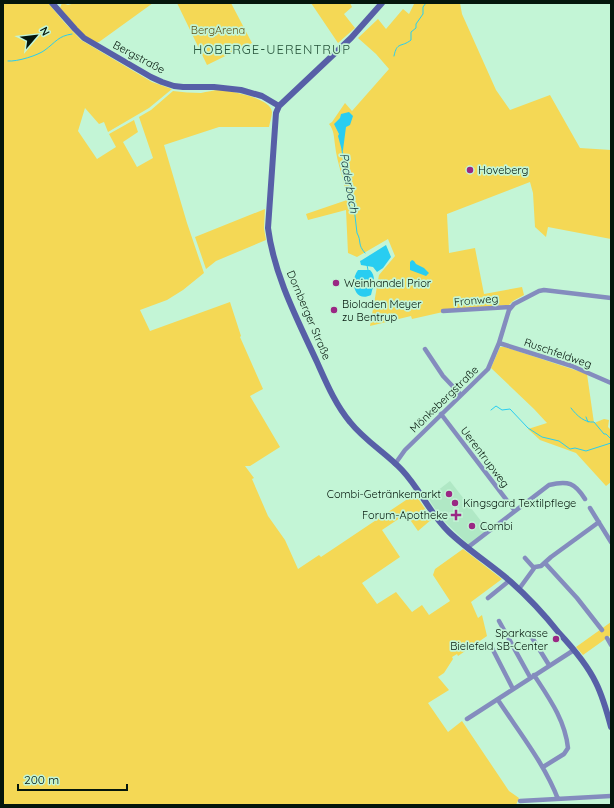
<svg xmlns="http://www.w3.org/2000/svg" width="614" height="808" font-family="Quicksand,sans-serif">
	<rect width="100%" height="100%" fill="#c3f5d6"/>
	<path fill="#b0e8c5" d="M450 481 488 530 469 545 441 518 428 498Z"/>
	<path fill="#f4d855" d="M3 3H48L64 22 81 40 152 82 172 89 149 108 108 132 104 122 99 124 85 108 78 131 97 159 116 147 109 134 134 120 138 132 123 142 137 167 153 158 139 117 151 110 173 91C182 92 192 93 201 93 207 92 213 90 220 90 231 91 271 98 272 112 272 116 270 122 269 127H219L164 145 187 223 204 273 183 290 167 300 140 310 150 331 230 302 241 336 240 337 263 389 250 396 280 447 250 466H245L254 478 252 479 268 516 285 540 298 569 319 555 321 557 415 494 432 519 418 531 406 514 382 530 400 557 362 583 377 604 396 592 412 612 422 605 429 615 450 601 433 575 435 569 463 549 502 579 471 602 478 618 482 615 487 636 458 656 457 654 452 657 453 659 444 673 438 677 449 690 428 703 448 732 462 721 509 791 519 798 516 805H3Z
		M62 3 68 5 75 3H153L99 42 96 43 83 34 60 8Z
		M177 3H231L252 43 207 65Z
		M311 3H350L352 7 344 14 355 28 338 43Z
		M413 3H460L462 14 496 90 510 110 550 95 580 148 611 150V239L548 227 546 237 535 227 533 193 530 182 447 214 449 253 475 248 484 294 522 287 524 295 513 301 509 305 442 310 443 312 412 319 411 316 370 326 379 275 395 256 388 239 357 257 348 253 346 210 308 220 306 214 347 200C345 181 337 164 335 145 334 137 334 130 329 124L332 122 345 103 352 111 389 69 376 54 358 38 378 19 386 29 403 9 409 14 414 4Z
		M265 209 264 228 266 240 216 261 206 269 195 237Z
		M500 347H505L587 374 594 423 604 419 609 420 608 427 611 430V482L606 486 576 453 540 440 528 429 547 423 534 409 491 368Z
		M611 622V635L583 655 576 647Z"/>
	<path fill="#28cdf1" d="M349 112 353 116 350 125 346 127 343 150 342 151 338 136 339 134 334 124 340 118 341 114Z
		M386 245 391 257 383 268 377 272 373 267 361 265 360 261 362 260Z
		M412 260 414 261 416 264 424 268 429 273 426 276 410 270V262Z
		M358 270H370C377 277 373 286 371 295 355 303 349 282 358 270Z"/>
	<g fill="none" stroke-linecap="round" stroke-linejoin="round">
		<path stroke="#28cdf1" stroke-width="1" d="M394 56C397 41 401 48 411 40V32L416 28V24L423 14V7L426 3
			M8 61C17 62 39 55 45 50 56 42 58 36 72 34
			M342 150 344 163 352 190 357 233C362 242 357 244 365 253
			M367 265 368 270
			M571 408C577 416 585 423 594 422L604 434H606L611 439
			M491 410 496 406 502 410 510 409 528 428 542 437 559 441 570 449 575 448 586 451 611 443
			M586 417 588 422"/>
		<path stroke="#848cbe" stroke-width="4.5" d="M443 311 511 307
			M499 343 572 366 611 383
			M425 349 443 376 461 395
			M441 414 515 511
			M395 464 405 450 488 369 499 343 509 310 514 304 539 291 544 290 611 298
			M590 508 611 542
			M467 548 549 485C568 480 575 483 585 499
			M525 558 534 568
			M545 563 577 598 602 630
			M519 589 535 567 541 566 551 557 599 522
			M488 598 509 581
			M499 621 530 677
			M531 636 549 665
			M607 638 611 645
			M492 648 513 689
			M534 675C549 698 565 720 568 748L564 754 543 767
			M498 700C519 732 544 763 558 799
			M467 719 574 650
			M520 801 611 796"/>
		<path stroke="#575fa7" stroke-width="6" d="M52 3 75 29 84 38 151 77 162 82 174 86 183 87H214L241 90 262 96 279 106
			M382 3 351 38 279 106 276 113 268 228C274 275 297 319 317 362 326 382 335 404 350 422 365 441 386 453 402 470 420 489 430 514 449 532 468 550 490 564 510 581 528 597 544 614 559 633 573 648 587 664 596 683 603 697 607 712 611 727"/>
	</g>
	<g fill="#9a2784" stroke="#c3f5d6" stroke-width="1.5">
		<circle cx="470" cy="170" r="4"/>
		<circle cx="336" cy="283" r="4"/>
		<circle cx="334" cy="310" r="4"/>
		<circle cx="449" cy="494" r="4"/>
		<circle cx="455" cy="503" r="4"/>
		<path d="M454 509h4v4h4v4h-4v4h-4v-4h-4v-4h4z"/>
		<circle cx="472" cy="526" r="4"/>
		<circle cx="556" cy="639" r="4"/>
	</g>
	<g text-anchor="middle" stroke-width="3.5" stroke-linejoin="round" paint-order="stroke">
		<g font-size="11" fill="#605318" stroke="#c3f5d6">
			<text x="218" y="34">BergArena</text>
		</g>
		<g font-size="11" fill="#04160c" stroke="#c3f5d6">
			<text transform="translate(139 57) rotate(28)" y="4">Bergstraße</text>
			<text transform="translate(476 300) rotate(-5)" y="4">Fronweg</text>
			<text transform="translate(309 315) rotate(67)" y="4">Dornberger Straße</text>
			<text transform="translate(558 353) rotate(19)" y="4">Ruschfeldweg</text>
			<text transform="translate(444 399) rotate(-44)" y="4">Mönkebergstraße</text>
			<text transform="translate(485 457) rotate(53)" y="4">Uerentrupweg</text>
		</g>
		<g font-size="11" fill="#04160c" stroke="#c3f5d6" text-anchor="start">
			<text x="478" y="174">Hoveberg</text>
			<text x="344" y="287">Weinhandel Prior</text>
			<text x="342" y="308">Bioladen Meyer<tspan x="342" dy="13">zu Bentrup</tspan></text>
			<text x="441" y="498" text-anchor="end">Combi-Getränkemarkt</text>
			<text x="463" y="507">Kingsgard Textilpflege</text>
			<text x="448" y="519" text-anchor="end">Forum-Apotheke</text>
			<text x="480" y="530">Combi</text>
			<text x="548" y="637" text-anchor="end">Sparkasse<tspan x="548" dy="13">Bielefeld SB-Center</tspan></text>
		</g>
		<g font-size="12" font-style="italic" fill="#15353d" stroke="#c3f5d6">
			<text transform="translate(349 183) rotate(80)" y="4">Paderbach</text>
		</g>
		<g font-size="13" letter-spacing="1" fill="#26533a" stroke="#c3f5d6">
			<text x="272" y="54">HOBERGE-UERENTRUP</text>
		</g>
	</g>
	<rect width="614" height="808" fill="none" stroke="#04160c" stroke-width="8"/>
	<g transform="translate(36 36) rotate(62)" stroke="#c3f5d6" stroke-width="3" paint-order="stroke">
	<path d="M0-3L7 15L0 10L-7 15Z" fill="#04160c"/>
	<text y="-6" font-size="11" font-weight="bold" text-anchor="middle" fill="#04160c">N</text>
	</g>
	<path d="M18 784v6h109v-6" fill="none" stroke="#04160c" stroke-width="2"/>
	<text x="24" y="784" font-size="12" fill="#04160c" stroke="#c3f5d6" stroke-width="3" paint-order="stroke">200 m</text>
</svg>
